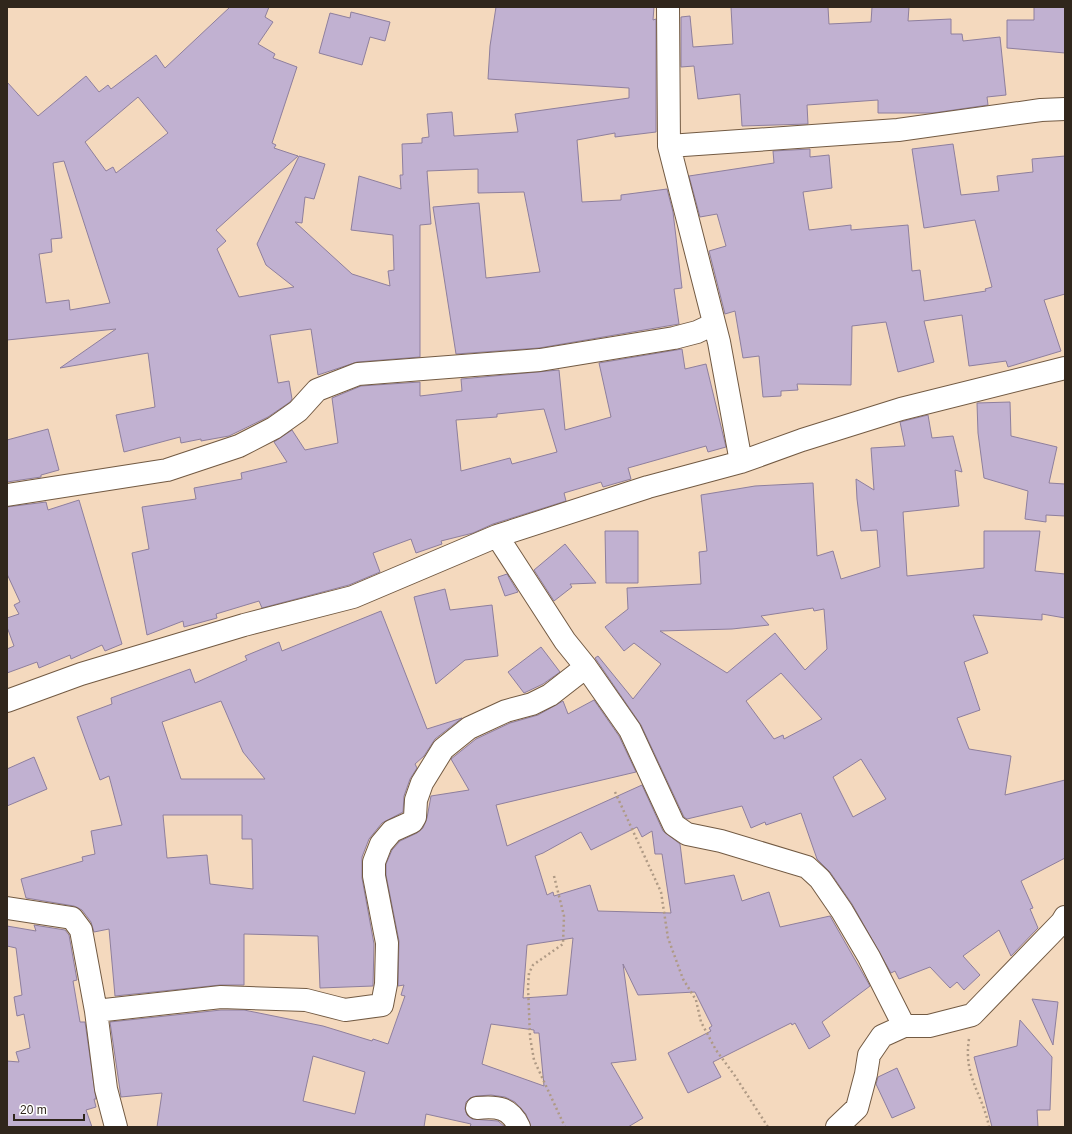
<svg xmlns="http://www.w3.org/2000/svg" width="1072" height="1134" font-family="Arial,sans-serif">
	<rect width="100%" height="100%" fill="#f4d9be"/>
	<path fill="#c1b1d1" stroke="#8e7f9d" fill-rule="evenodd" d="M230 7H269L265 17 273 22 258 44 275 54 273 58 297 67 272 143 276 145 274 148 298 156 216 230 226 241 217 249 239 297 294 287 266 265 257 244 299 156 325 164 314 199 305 197 302 223 295 222 352 274 390 286 388 271 394 270 393 235 351 230 359 176 401 189 400 175H403L402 144 422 143V138L429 137 427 114 452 112 454 136 518 132 515 114 629 98V88L488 79 490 46 496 7H654L653 20 656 19V132L615 137V133L577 140 582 202 621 200V195L667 189 673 212 682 288 674 289 679 324 539 348 456 354 433 207 479 203 486 278 540 272 524 192 478 193V169L427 171 431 224 420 225V357L357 362 318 375 311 329 270 335 278 383 289 381 292 399 290 402 268 417 229 436 201 441V439L181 443 180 437 124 452 116 415 155 407 148 353 60 368 116 329 7 340V82L38 116 86 76 99 92 108 85 111 89 156 55 165 68ZM138 97 168 133 116 173 113 167 106 171 85 142ZM64 161 86 229 110 303 70 310 69 300 46 303 39 254 52 252 51 239 62 238 53 163Z
		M731 7H828L829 24 871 22 872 7H909L908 21 951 19V34H962L963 41 1000 37 1006 95 987 97 988 105 933 113H878V100L807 105 808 124 742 126 740 94 698 99 694 66 681 67V17L690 16 693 47 733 44Z
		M1034 7H1065V53L1007 48V20H1034Z
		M351 12 390 22 385 41 370 37 362 65 319 53 330 13 350 18Z
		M953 144 961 195 999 191 997 176 1033 172 1032 159 1065 156V294L1044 300 1061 351 1008 367 1006 361 969 366 962 315 924 321 934 362 898 372 886 322 852 326 851 385 797 384 798 390 781 391V396L763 397 759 356 743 358 735 311 725 314 709 251 726 246 717 214 700 217 689 176 774 163 773 151 810 149V157L829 155 832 188 803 192 809 230 851 225V230L908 225 912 271 920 270 924 301 986 291 985 289 992 287 975 220 924 228 912 149Z
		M682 349 685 369 706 364 726 447 708 452 706 446 628 468 631 479 603 487 601 482 564 493 566 501 493 524 473 533 441 541 442 544 416 553 411 539 373 553 380 572 349 585 262 608 259 601 216 614 217 618 184 627 183 621 147 635 132 553 149 549 142 507 196 499 194 488 242 479 241 473 287 462 274 442 292 430 305 450 338 443 332 398 361 386 420 382V396L462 391 461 379 559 370 565 430 611 417 599 363ZM544 409 557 452 512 464 510 458 461 471 456 420 497 417V414Z
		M1010 402 1011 436 1057 447 1049 483 1065 484V516L1046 515V522L1025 519 1028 491 984 478 978 433 977 403Z
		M928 415 932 438 953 436 962 472 955 470 959 506 903 512 907 576 984 568V531H1040L1035 571 1065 574V618L1042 614V620L973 615 988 653 964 662 980 710 957 718 969 749 1011 756 1005 795 1065 780V858L1021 881 1033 908 1030 909 1038 928 1011 956 999 930 963 956 980 975 964 990 957 982 950 988 930 967 899 979 895 971 891 973 852 904 830 872 817 859 801 813 766 825 765 822 751 828 742 806 687 819 684 817 641 725 595 658 598 656 633 699 661 664 634 643 624 651 605 627 628 609 627 588 701 584 699 552 707 551 701 495 755 486 813 483 817 556 833 551 841 579 880 567 877 530 861 531 857 499 856 479 874 490 871 448 905 446 900 422ZM813 608 814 611 824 609 827 649 805 670 775 633 727 673 660 631 732 629 769 625 761 616ZM781 673 822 719 784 739 783 735 774 739 746 701ZM861 759 886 799 853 817 833 777Z
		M48 429 59 470 41 475V477L7 482V440Z
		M79 500 122 644 105 651 102 645 71 659 70 655 39 668 37 662 7 673V649L14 646 7 627V618L19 614 14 605 20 602 7 574V507L46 502 48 510Z
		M605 531H638V583H606Z
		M565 544 596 583 570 584 572 587 554 601 534 570Z
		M507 574 518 592 505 596 498 577Z
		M445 589 450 610 492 605 498 656 465 660 436 684 414 597Z
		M381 611 427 729 462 718 435 739 424 756 415 764 417 768 410 779 404 796 403 812 382 823 369 839 362 857V878L374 944 373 986 320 988 318 936 244 934V985H220L115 996 109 929 94 932 91 922 82 910 74 906 26 898 21 879 83 861 82 857 95 854 91 831 122 825 109 776 100 780 77 717 112 704 111 698 190 669 195 683 247 660 245 656 279 642 282 651ZM221 701 243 752 265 779H181L162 722ZM163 815H242V839H252L253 889 210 884 207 855 167 858Z
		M541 647 560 672 543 684 524 693 508 672Z
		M594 700 619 736 636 772 496 805 507 846 642 785 663 831 680 844 685 884 734 875 742 901 769 892 780 927 830 916 870 986 822 1022 830 1036 809 1049 795 1023 792 1025 791 1023 713 1062 721 1077 688 1093 668 1053 711 1031 709 1028 712 1026 695 992 638 995 623 964 636 1060 611 1063 643 1118 628 1127H531L526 1114 515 1102 505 1097 491 1095 476 1096 470 1098 466 1102 465 1109 467 1115 472 1119 498 1121 505 1127H470L471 1124 426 1114 424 1127H157L162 1093 121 1097 110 1022 221 1010H244L323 1026 372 1041 373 1039 388 1044 405 996 401 995 404 985 398 986 399 941 386 875V864L392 850 400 841 417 833 423 828 427 818 431 796 469 790 451 759 476 739 510 723 538 715 563 701 568 714ZM637 827 642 837 652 831 655 854H662L671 913 598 911 590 885 554 896 553 892 547 895 535 856 543 853 581 832 591 850ZM573 938 567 995 523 998 527 945ZM491 1024 534 1030V1033H539L544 1086 482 1064ZM313 1056 365 1072 355 1114 303 1101Z
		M34 757 47 789 7 806V769Z
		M34 925 65 930 69 935 77 980 73 981 80 1022H85L96 1099H94L96 1107 86 1110 92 1127H7V1061L19 1062 16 1052 30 1048 24 1014 17 1016 14 997 22 995 16 948 7 946V926L36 931Z
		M1032 999 1058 1002 1053 1045Z
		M1020 1020 1052 1057 1050 1110H1037L1038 1127H992L974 1057 1017 1046Z
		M897 1068 915 1108 892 1118 876 1084 878 1077Z"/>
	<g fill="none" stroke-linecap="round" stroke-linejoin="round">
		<defs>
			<path id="minor" d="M668 7 669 146 719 342 741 462
				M669 146 898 130 1041 110 1065 109
				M7 495 167 470 239 446 274 428 298 411 317 390 358 374 540 360 674 338 697 332 714 324
				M497 536 565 641 586 667 630 730 674 825 687 834 721 841 807 867 820 879 842 911 869 957 904 1026
				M7 701 81 674 244 625 353 597 497 536 648 487 741 462 802 440 901 409 1065 368
				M7 908 72 918 81 930 96 1011 106 1089 116 1127
				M96 1011 221 997 306 1000 345 1010 382 1005 386 984 387 943 374 876V862L381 844 392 831 412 822 415 817 416 800 422 783 443 749 469 728 506 711 532 704 550 695 586 667
				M477 1108C497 1106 510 1107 519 1127
				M837 1127 857 1108 866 1074 869 1055 882 1036 904 1026H929L972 1015 1062 922 1065 917"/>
		</defs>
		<use href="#minor" stroke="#725a43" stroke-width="24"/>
		<path stroke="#af9a85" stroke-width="2.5" stroke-dasharray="2 3" stroke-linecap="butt" d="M615 792 661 892 668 938 683 979 696 1000 701 1022 716 1050 735 1076 768 1127
			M554 876 564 916 563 944 533 965 529 973 528 987 530 1037 534 1060 565 1127
			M969 1039C963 1077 983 1094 989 1127"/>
		<use href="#minor" stroke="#fff" stroke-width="22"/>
	</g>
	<rect width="1072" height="1134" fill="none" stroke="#30261c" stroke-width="16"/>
	<path d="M14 1114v6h70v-6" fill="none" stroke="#30261c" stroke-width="2"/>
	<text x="20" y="1114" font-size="12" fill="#30261c" stroke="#ffffff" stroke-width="3" paint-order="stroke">20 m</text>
</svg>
